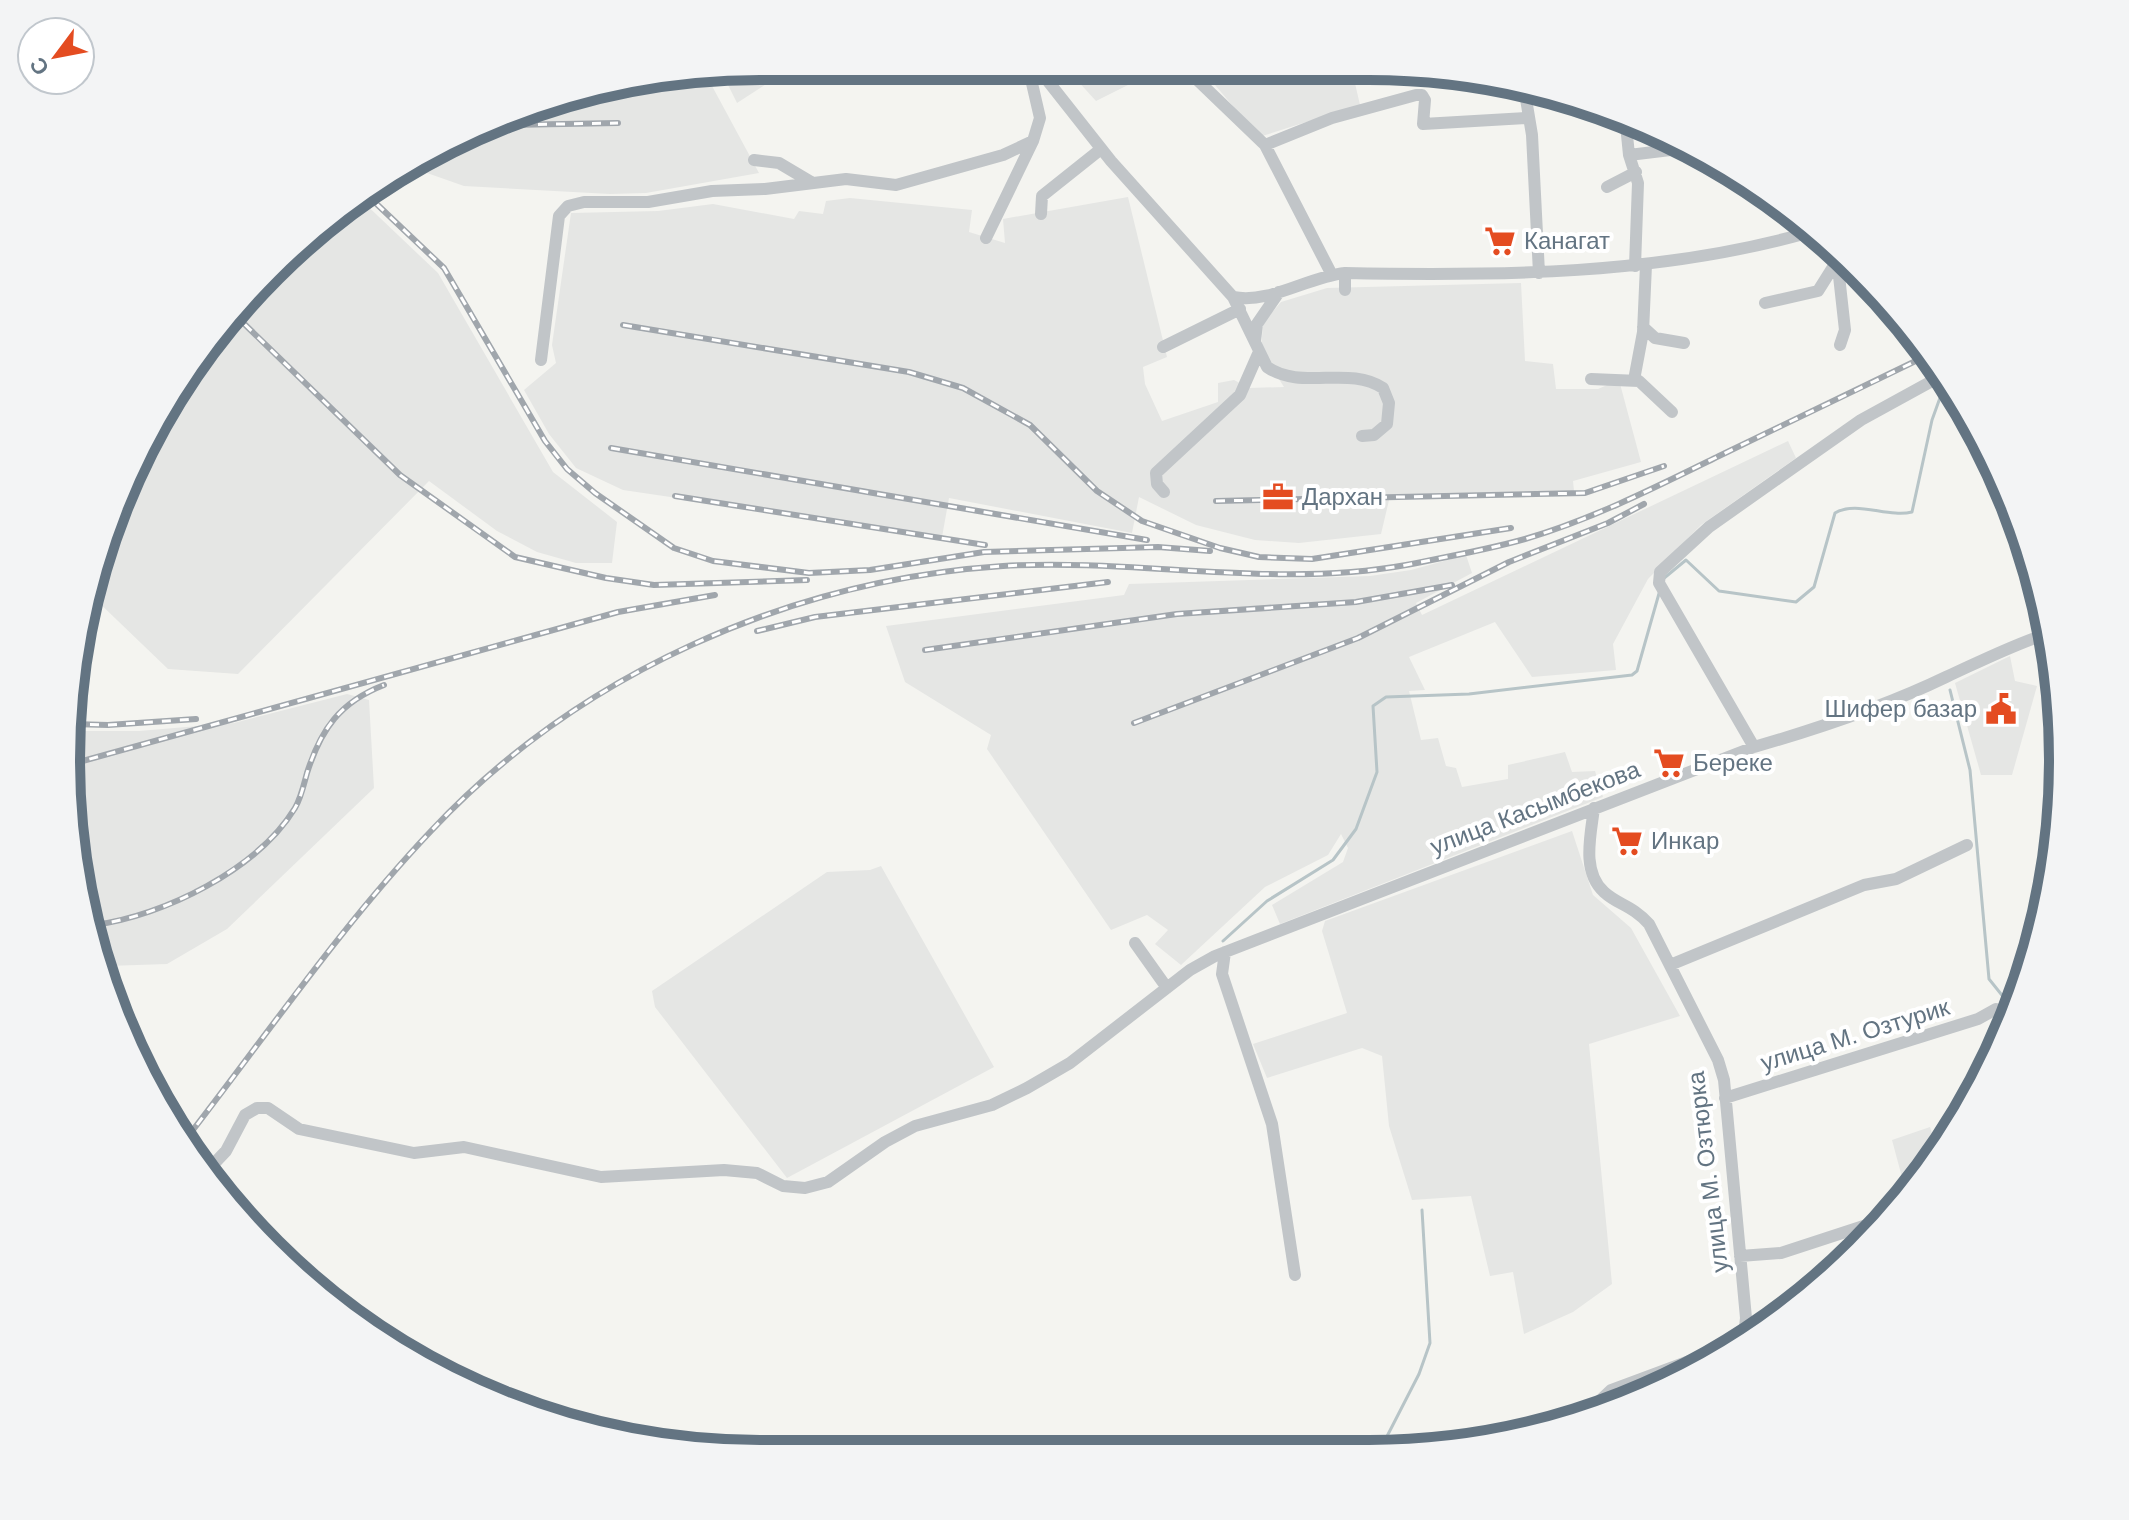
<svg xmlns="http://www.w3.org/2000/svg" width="2129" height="1520" font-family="Arial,sans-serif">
	<rect width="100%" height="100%" fill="#f4f4f0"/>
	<path fill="#e5e6e4" d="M760 66H794L737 103 721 71Z
		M1064 66H1166L1096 101Z
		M1199 66H1351L1360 105 1259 137Z
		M705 73 759 173 646 193 610 194 464 186 410 167 580 90Z
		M358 197 438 273 553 472 617 522 612 563H576L537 552 497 531 429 481 238 674 168 669 92 596 119 494 238 303Z
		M1128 197 1167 357 1143 367 1145 384 1162 421 1218 402V383L1234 380 1249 388 1284 387 1261 351 1263 323 1281 302 1327 288 1521 283 1525 361 1553 364 1556 389H1598L1619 380 1641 462 1573 481 1574 491 1529 496H1390L1381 534 1299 543 1255 540 1196 525 1139 497 1132 533 949 498 942 537 623 490 576 468 549 434 524 390 556 363 552 345 571 213 658 211 713 204 794 219 799 211 823 214 826 201 850 198 972 210 969 232 1005 243 1003 219Z
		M1788 441 1796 458 1701 525 1648 579 1613 644 1616 670 1532 677 1495 622 1409 657 1425 690 1409 691 1421 740 1438 738 1446 766 1456 768 1462 787 1508 779V765L1565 752 1572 772 1595 771 1603 797 1280 924 1272 905 1343 862 1348 848 1341 834 1328 855 1265 887 1181 965 1155 944 1168 930 1147 915 1111 930 987 749 991 735 905 682 886 626 1124 595 1129 584 1370 576 1411 570 1466 555 1472 573 1416 603 1422 615Z
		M2010 656 2015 681 2037 686 2012 775H1981L1955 683Z
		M347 694 369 700 374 788 227 929 167 964 107 966 72 851V731H139L234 723Z
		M1572 831 1593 895 1631 928 1680 1016 1589 1044 1612 1284 1573 1312 1524 1334 1513 1272 1490 1276 1471 1196 1412 1200 1389 1126 1382 1056 1362 1048 1267 1078 1253 1044 1347 1013 1322 931 1325 921Z
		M881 866 994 1067 787 1178 655 1007 652 991 827 872 870 870Z
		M1930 1127 1938 1153 1907 1196 1892 1140Z"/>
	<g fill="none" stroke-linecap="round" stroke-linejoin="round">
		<path stroke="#b7c4c7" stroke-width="3" d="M1663 579 1686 560 1719 591 1796 602 1814 587 1835 513C1856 500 1888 518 1912 512L1932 420 1941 395 1953 390
			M1950 690 1970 770 1989 979 2013 1009
			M1223 941 1267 901 1333 860 1356 829 1377 772 1373 706 1386 697 1469 694 1632 675 1637 671 1660 590
			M1381 1448 1419 1374 1430 1343 1422 1210"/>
		<path stroke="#c1c5c8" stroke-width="12" d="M1036 66 1111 161 1233 297 1267 367C1301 391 1349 365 1383 388L1389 403 1387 424 1374 435 1362 436
			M1189 72 1265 145 1332 275
			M1524 87 1532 135 1539 273
			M1626 125 1629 155 1638 183 1635 266
			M1265 145 1332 118 1416 95H1422L1425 100 1423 124 1527 118
			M1629 155 1687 148
			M754 160 779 163 811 182
			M1607 187 1636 172
			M1041 214 1042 196 1101 149
			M986 238 1033 141 1040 118 1028 66
			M1837 258 1845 330 1840 345
			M1345 290V273
			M1233 297C1271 304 1307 277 1345 273 1501 276 1656 275 1807 233
			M1765 303 1818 291 1835 264
			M1643 327 1655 338 1684 343
			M1255 341 1257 324 1279 292
			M1163 347 1240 309
			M541 360 559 216 568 206 584 202H648L712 191 765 189 846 179 896 185 1003 155 1033 141
			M1591 379 1639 381 1672 412
			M1634 380 1643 332 1646 265
			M1164 492 1157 484 1156 473 1240 395 1258 354
			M1754 747 1659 583 1660 572 1709 527 1861 420 1943 375
			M1594 808C1591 834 1581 871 1604 892 1618 905 1632 905 1649 924L1718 1060 1724 1080 1746 1318 1744 1337
			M1135 943 1167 988
			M1225 952 1222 974 1272 1124 1295 1275
			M1670 965 1864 885 1896 879 1967 845
			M1725 1098 1978 1019 1996 1009
			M207 1171 226 1151 245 1115 257 1108H268L299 1129 414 1153 464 1147 601 1177 724 1170 757 1173 783 1186 805 1188 828 1182 885 1142 915 1126 992 1105 1027 1088 1070 1063 1190 970 1215 956 1754 747C1820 728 1884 707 1946 677 1981 661 2012 645 2049 633
			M1740 1256 1781 1253 1885 1219
			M1592 1408 1611 1390 1732 1345"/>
		<defs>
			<path id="rail" d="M502 125 618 123
				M364 192 444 268 545 441 567 469 595 493 674 548 713 561 809 573 870 570 984 552 1158 547 1210 551
				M232 312 400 475 515 557 606 578 654 585 807 580
				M623 325 909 372 963 388 1030 425 1097 491 1142 521 1220 548 1259 557 1312 559 1511 528
				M611 448 1147 540
				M675 496 985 545
				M1216 501 1585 493 1664 466
				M757 631 815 617 1108 582
				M925 650 1177 614 1356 602 1452 585
				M1134 723 1358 638 1509 562 1608 523 1644 504
				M72 724 108 725 196 719
				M72 764 618 612 715 595
				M94 925C164 916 258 869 295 808 301 798 304 784 307 773 321 729 340 702 384 685
				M186 1139C266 1036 341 926 431 831 578 674 789 580 1003 566 1137 558 1273 589 1406 565 1446 557 1486 550 1525 539 1593 519 1656 487 1719 456 1789 422 1859 389 1928 355"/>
		</defs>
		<use href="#rail" stroke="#a0a6ac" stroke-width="6"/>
		<use href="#rail" stroke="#fff" stroke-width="3" stroke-dasharray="9" stroke-linecap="butt"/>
	</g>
	<defs>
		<symbol id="supermarket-bare" viewBox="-9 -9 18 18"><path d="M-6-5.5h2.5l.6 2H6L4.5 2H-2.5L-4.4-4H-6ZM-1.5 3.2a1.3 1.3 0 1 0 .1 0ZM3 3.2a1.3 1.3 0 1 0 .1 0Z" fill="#e44c21" stroke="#fff" stroke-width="2.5" paint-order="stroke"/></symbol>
		<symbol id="office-bare" viewBox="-9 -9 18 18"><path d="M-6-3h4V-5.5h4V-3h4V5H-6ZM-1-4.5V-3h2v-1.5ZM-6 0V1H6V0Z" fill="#e44c21" stroke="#fff" stroke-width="2.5" paint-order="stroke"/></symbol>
		<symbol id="civic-bare" viewBox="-9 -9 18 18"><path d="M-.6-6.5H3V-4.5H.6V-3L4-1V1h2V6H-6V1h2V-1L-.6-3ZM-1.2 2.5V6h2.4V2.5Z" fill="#e44c21" stroke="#fff" stroke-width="2.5" paint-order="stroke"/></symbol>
	</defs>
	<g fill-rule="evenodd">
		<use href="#supermarket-bare" x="1478" y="219" width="44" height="44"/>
		<use href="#office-bare" x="1256" y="475" width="44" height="44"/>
		<use href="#civic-bare" x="1979" y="687" width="44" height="44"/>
		<use href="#supermarket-bare" x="1647" y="741" width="44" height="44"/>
		<use href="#supermarket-bare" x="1605" y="819" width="44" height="44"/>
	</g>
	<g text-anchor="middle" stroke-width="8" stroke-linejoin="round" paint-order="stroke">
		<g font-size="24" fill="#637482" stroke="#fff" text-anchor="start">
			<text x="1524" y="249">Канагат</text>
			<text x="1302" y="505">Дархан</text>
			<text x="1977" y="717" text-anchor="end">Шифер базар</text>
			<text x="1693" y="771">Береке</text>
			<text x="1651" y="849">Инкар</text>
		</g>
		<g font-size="24" fill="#637482" stroke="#fff">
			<text transform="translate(1535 808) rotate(-21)" y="8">улица Касымбекова</text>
			<text transform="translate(1855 1035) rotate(-17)" y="8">улица М. Озтурик</text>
			<text transform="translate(1708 1172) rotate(-97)" y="8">улица М. Озтюрка</text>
		</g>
	</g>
	<path d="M0 0H2129V1520H0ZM760 80H1369A680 680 0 0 1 2049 760V760A680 680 0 0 1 1369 1440H760A680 680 0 0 1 80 760V760A680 680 0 0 1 760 80Z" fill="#f3f4f5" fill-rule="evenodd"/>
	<path fill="none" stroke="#637482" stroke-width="10" d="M760 80H1369A680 680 0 0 1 2049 760V760A680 680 0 0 1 1369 1440H760A680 680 0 0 1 80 760V760A680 680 0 0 1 760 80Z"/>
	<g transform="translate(56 56) rotate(238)"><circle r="38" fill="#ffffff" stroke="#c1c7cd" stroke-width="2"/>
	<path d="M0-6L14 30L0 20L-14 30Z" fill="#e44c21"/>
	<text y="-12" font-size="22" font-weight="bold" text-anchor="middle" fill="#637482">С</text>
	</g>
</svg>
